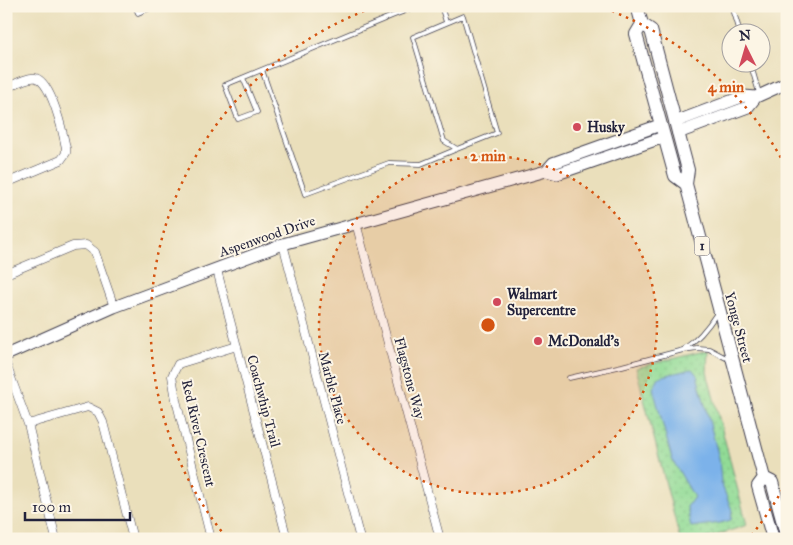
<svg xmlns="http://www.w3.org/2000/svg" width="793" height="545" font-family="'IM FELL Great Primer',serif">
	<defs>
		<pattern id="green-dots" width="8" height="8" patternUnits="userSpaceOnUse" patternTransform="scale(1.25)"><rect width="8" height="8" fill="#91db96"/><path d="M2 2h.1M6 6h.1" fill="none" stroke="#7dbc82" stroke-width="1.8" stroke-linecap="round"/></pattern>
	</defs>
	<rect width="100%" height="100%" fill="#fcf5e5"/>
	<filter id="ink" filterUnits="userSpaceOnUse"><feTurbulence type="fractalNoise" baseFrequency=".02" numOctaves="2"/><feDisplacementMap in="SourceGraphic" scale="10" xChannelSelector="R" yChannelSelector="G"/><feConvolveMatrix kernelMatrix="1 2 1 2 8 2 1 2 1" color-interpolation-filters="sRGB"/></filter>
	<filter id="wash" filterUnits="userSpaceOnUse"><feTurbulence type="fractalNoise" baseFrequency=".0096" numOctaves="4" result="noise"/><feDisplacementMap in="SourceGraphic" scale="20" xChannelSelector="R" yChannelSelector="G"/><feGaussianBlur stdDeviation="1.12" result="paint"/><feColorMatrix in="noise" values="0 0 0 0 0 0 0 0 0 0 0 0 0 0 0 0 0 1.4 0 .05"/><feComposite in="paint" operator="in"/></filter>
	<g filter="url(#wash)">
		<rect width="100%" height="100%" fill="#eadfbb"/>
		<path fill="url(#green-dots)" stroke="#5a7e68" d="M708 350 707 372 747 525 705 539H680L636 368Z"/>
		<path fill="#7cb2ea" stroke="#4f6a92" d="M692 369 697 375 719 458 721 483 732 510 731 520 720 523 691 527 687 507 694 497 672 459 653 388 659 377Z"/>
	</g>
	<g filter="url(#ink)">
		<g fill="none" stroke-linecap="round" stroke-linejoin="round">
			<defs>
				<path id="lane" d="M135 6 138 13 155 6
					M441 6 446 22
					M732 6 740 32
					M463 16 497 133 457 149 444 141 413 37Z
					M750 62 759 93
					M262 70 305 194 389 163 421 164 457 149
					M243 78 257 112 238 119 225 85 392 16 418 6
					M685 348C699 339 708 327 717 313
					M569 378 622 366 683 350 697 348 709 349 728 359"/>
				<path id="street" d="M6 88C13 85 29 76 36 78 52 83 63 133 66 148V153L61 160 6 183
					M356 223 440 539
					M283 244 360 539
					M217 270 287 539
					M6 274 73 246 86 245 95 252 114 307
					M6 364 28 424 56 539
					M28 424 88 407 98 412 103 422 133 539
					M211 539 176 400 172 376 178 364 237 346"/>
				<path id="secondary" d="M675 122 744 96 756 97 787 83
					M678 133 748 107 756 97
					M546 171 553 163 660 125
					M6 355 114 307 283 244 546 171 557 174 664 137"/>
				<path id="primary" d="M637 6 642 24 651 30 688 170 686 184 764 478 772 482 787 538
					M642 24 636 34 675 176 686 184
					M764 478 758 486 773 539"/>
			</defs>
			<use href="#lane" stroke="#403e4e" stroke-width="5.5"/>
			<use href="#street" stroke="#403e4e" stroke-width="9"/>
			<use href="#secondary" stroke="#403e4e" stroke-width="13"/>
			<use href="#primary" stroke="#403e4e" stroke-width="14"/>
			<use href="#lane" stroke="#fff" stroke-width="4"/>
			<use href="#street" stroke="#fff" stroke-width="8"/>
			<use href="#secondary" stroke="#fff" stroke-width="11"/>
			<use href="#primary" stroke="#fff" stroke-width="12"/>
		</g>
	</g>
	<circle cx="488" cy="325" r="169" fill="#d45411" fill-opacity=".12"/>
	<g fill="none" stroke="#d45411" stroke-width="2.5" stroke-dasharray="2.5 5">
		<circle cx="488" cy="325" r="169"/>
		<path d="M786 483A337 337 0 0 1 750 537M226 537A337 337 0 0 1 378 6M598 6A337 337 0 0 1 786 167"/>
	</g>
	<g fill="#d1495b" stroke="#fcf5e5" stroke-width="2">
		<circle cx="577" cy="127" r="5"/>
		<circle cx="497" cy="302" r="5"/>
		<circle cx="538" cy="341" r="5"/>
	</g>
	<g text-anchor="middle" stroke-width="4" stroke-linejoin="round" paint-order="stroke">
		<rect fill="#fcf5e5" stroke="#63616e" stroke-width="1" x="694.5" y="236.5" width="15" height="19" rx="4"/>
		<g font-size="12" font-weight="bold" fill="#22223b">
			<text x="702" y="250">1</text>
		</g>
		<g font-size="14" font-weight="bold" fill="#22223b" stroke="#fcf5e5" text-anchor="start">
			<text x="587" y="132">Husky</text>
			<text x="507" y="299">Walmart<tspan x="507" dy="16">Supercentre</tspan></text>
			<text x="548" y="346">McDonald's</text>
		</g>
		<g font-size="14" fill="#22223b" stroke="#fcf5e5">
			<text transform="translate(267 236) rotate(-19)" y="5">Aspenwood Drive</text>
			<text transform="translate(739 327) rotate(75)" y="5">Yonge Street</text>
			<text transform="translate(410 378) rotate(75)" y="5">Flagstone Way</text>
			<text transform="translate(333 388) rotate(75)" y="5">Marble Place</text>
			<text transform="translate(264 401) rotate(75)" y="5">Coachwhip Trail</text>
			<text transform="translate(199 433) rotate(77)" y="5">Red River Crescent</text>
		</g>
	</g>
	<circle cx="488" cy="325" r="8" fill="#d45411" stroke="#fcf5e5" stroke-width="2.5"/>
	<g font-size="15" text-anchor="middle" font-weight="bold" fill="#d45411" stroke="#fcf5e5" stroke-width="4" stroke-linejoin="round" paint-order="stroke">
		<text x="726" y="92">4 min</text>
		<text x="488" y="161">2 min</text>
	</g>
	<rect width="793" height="545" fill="none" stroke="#fcf5e5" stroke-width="25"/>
	<g transform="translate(746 48) rotate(355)"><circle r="24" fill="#fcf5e5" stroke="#a5a1a1"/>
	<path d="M0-4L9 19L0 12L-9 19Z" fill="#d1495b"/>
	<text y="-8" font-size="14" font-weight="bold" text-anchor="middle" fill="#22223b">N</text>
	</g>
	<path d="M25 512v8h105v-8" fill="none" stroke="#22223b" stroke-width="2.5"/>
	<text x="32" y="512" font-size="15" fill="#22223b" stroke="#fcf5e5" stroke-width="4" paint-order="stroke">100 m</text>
</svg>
